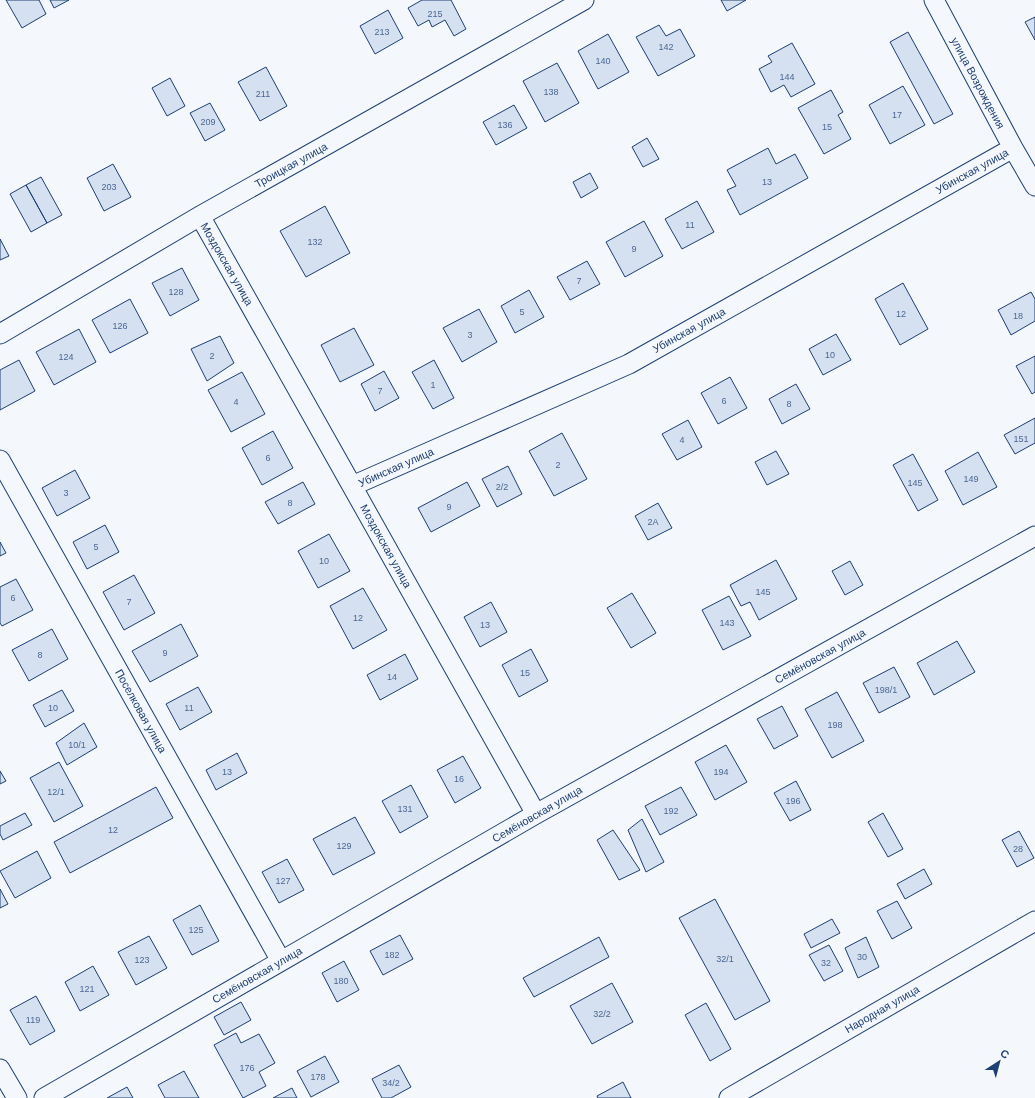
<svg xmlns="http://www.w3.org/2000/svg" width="1035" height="1098" font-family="Arial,sans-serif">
	<rect width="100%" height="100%" fill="#f4f7fb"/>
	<path fill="#d5e0f0" stroke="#1d3f73" d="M6 0H39L46 14 22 28Z
		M50 0H69L54 8Z
		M422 0H451L466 29 454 36 445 20 432 27 429 20 418 26 408 8Z
		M721 0H746L727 11Z
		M388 10 403 38 375 54 360 26Z
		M1035 17V40L1025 22Z
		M659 25 666 36 680 29 695 56 658 76 636 37Z
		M908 32 953 114 934 124 890 42Z
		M608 34 629 72 598 89 578 51Z
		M792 43 815 84 791 97 784 85 771 92 759 69 772 62 768 56Z
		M557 63 579 103 545 122 523 81Z
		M266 67 287 106 260 121 238 82Z
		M170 78 185 106 167 116 152 88Z
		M903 86 925 125 890 144 869 105Z
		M831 90 843 112 838 115 851 139 824 154 798 108Z
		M210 103 225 130 205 141 190 113Z
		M514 105 527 128 496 145 483 122Z
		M647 138 659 159 643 167 632 147Z
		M768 148 776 164 795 154 808 178 740 215 727 190 736 186 727 170Z
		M113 164 131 197 104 211 87 178Z
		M590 173 598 188 581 198 573 182Z
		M41 177 62 215 47 223 26 185Z
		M26 185 47 223 31 232 10 194Z
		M697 201 714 232 682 249 665 219Z
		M325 206 350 253 306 277 280 231Z
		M644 221 663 256 625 277 606 242Z
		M0 239 9 256 0 260Z
		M587 261 600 284 570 300 557 277Z
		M182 268 199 300 170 316 152 283Z
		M903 283 928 329 900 345 875 299Z
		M529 290 544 317 515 333 501 306Z
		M1031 292 1035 299V321L1011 335 998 310Z
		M130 299 148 333 110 353 92 320Z
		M479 309 497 342 462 362 443 328Z
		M354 328 374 365 340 382 321 345Z
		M79 329 96 362 54 385 36 352Z
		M836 334 851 360 823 375 809 349Z
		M220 336 234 363 207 381 191 349Z
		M1035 356V392L1032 394 1016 366Z
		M19 360 35 391 0 410V370Z
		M434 360 454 398 433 409 412 372Z
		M384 371 399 398 375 411 361 384Z
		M242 372 265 414 231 432 208 390Z
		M730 377 747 408 718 424 701 393Z
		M796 384 810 409 782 424 769 399Z
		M1035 418V443L1015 454 1004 435Z
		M688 420 702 447 677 460 662 434Z
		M273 431 293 468 262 485 242 448Z
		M562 433 587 479 554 496 529 451Z
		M776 451 789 474 767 485 755 462Z
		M978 452 997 487 963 505 945 471Z
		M913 454 938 500 918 511 893 465Z
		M508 466 522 494 497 507 482 479Z
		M75 470 90 498 57 516 42 488Z
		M303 482 315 504 278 524 265 502Z
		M467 482 480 506 431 532 418 508Z
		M658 503 672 528 648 540 635 516Z
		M105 525 119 552 87 569 73 542Z
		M329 534 350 571 318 588 298 551Z
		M0 542 6 553 0 556Z
		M776 560 797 599 759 620 750 602 741 606 730 585Z
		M850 561 863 585 845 595 832 571Z
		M134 575 155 613 124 630 103 592Z
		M16 579 33 610 2 626 0 623V587Z
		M363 588 387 630 353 649 330 606Z
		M632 593 656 633 631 648 607 608Z
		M729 596 751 636 723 650 702 610Z
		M491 602 507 632 480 647 464 617Z
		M181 624 198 656 150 682 132 651Z
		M52 629 68 659 29 681 12 650Z
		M957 641 975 672 934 695 917 663Z
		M531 649 548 681 519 697 502 665Z
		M405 654 418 679 380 700 367 675Z
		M894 667 910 697 879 713 863 683Z
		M198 687 212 712 180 730 166 704Z
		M62 690 74 711 45 727 33 705Z
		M837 692 864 741 832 758 805 709Z
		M782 706 798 736 774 749 757 719Z
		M84 723 97 747 67 765 56 743Z
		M726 745 747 782 715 800 695 762Z
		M237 753 247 773 216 790 206 770Z
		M463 756 481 788 455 803 437 770Z
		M59 762 83 806 54 822 30 778Z
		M0 771 6 781 0 784Z
		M796 781 811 810 790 821 774 793Z
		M411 785 428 817 400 833 382 801Z
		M156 787 173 818 70 873 54 842Z
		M681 787 697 815 660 835 645 806Z
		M25 813 32 825 3 840 0 834V826Z
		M883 813 903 849 888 857 868 822Z
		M355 817 375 853 333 875 313 839Z
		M642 819 664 862 646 872 628 830Z
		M613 830 640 870 619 880 597 840Z
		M1019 831 1034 858 1017 867 1002 840Z
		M37 851 51 878 15 898 0 871Z
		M287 859 304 890 279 903 262 872Z
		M924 869 932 884 905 899 897 884Z
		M0 889 8 904 0 908Z
		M715 899 770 1001 735 1020 679 918Z
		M897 901 912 928 892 939 877 911Z
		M200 905 219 941 192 955 173 920Z
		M832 919 840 933 811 948 804 934Z
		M400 935 413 959 383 975 370 951Z
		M149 936 167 968 136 985 118 952Z
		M599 937 609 957 534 997 523 978Z
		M866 937 879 967 858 978 845 948Z
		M829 945 843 971 824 981 809 955Z
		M344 961 359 990 337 1002 322 973Z
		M93 966 109 995 80 1011 65 982Z
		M612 983 633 1022 592 1044 570 1006Z
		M36 996 55 1031 30 1045 10 1010Z
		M241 1002 251 1020 224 1035 214 1017Z
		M706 1003 731 1049 710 1061 685 1015Z
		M236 1033 241 1043 259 1034 275 1063 259 1072 266 1086 243 1098 214 1045Z
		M325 1056 339 1082 311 1097 297 1071Z
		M399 1065 411 1087 391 1098H382L372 1079Z
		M184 1071 199 1098H165L158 1085Z
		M623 1082 631 1098H598L597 1096Z
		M127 1087 133 1098H107Z
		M292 1088 297 1098H273Z"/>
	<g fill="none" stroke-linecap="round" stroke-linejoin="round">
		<defs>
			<path id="minor" d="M934 0 1013 148 1035 186
				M200 216 352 486 536 814
				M0 334 200 216 584 0
				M0 460 281 961
				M352 486 629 364 1013 148
				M0 1069 17 1098
				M44 1098 536 814 1035 536
				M729 1098 1035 921"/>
		</defs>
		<use href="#minor" stroke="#1d3f73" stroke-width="21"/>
		<use href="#minor" stroke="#f4f7fb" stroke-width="19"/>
	</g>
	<g text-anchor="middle" stroke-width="3" stroke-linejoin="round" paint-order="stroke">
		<g font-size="9" fill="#4b6792">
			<text x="435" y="17">215</text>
			<text x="382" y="35">213</text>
			<text x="666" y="50">142</text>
			<text x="603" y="64">140</text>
			<text x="787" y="80">144</text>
			<text x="551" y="95">138</text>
			<text x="263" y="97">211</text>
			<text x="897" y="118">17</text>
			<text x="208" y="125">209</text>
			<text x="505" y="128">136</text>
			<text x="827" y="130">15</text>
			<text x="767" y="185">13</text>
			<text x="109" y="190">203</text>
			<text x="690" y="228">11</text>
			<text x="315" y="245">132</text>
			<text x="634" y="252">9</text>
			<text x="579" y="284">7</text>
			<text x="176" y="295">128</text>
			<text x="522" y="315">5</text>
			<text x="901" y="317">12</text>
			<text x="1018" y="319">18</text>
			<text x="120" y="329">126</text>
			<text x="470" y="338">3</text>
			<text x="830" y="358">10</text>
			<text x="212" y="359">2</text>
			<text x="66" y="360">124</text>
			<text x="433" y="388">1</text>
			<text x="380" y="394">7</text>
			<text x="724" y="404">6</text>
			<text x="236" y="405">4</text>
			<text x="789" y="407">8</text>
			<text x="1021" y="442">151</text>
			<text x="682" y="443">4</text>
			<text x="268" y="461">6</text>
			<text x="558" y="468">2</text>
			<text x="971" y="482">149</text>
			<text x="915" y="486">145</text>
			<text x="502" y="490">2/2</text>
			<text x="66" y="496">3</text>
			<text x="290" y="506">8</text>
			<text x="449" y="510">9</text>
			<text x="653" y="525">2А</text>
			<text x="96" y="550">5</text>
			<text x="324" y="564">10</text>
			<text x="763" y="595">145</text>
			<text x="13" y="601">6</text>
			<text x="129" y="605">7</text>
			<text x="358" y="621">12</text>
			<text x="727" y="626">143</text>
			<text x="485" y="628">13</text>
			<text x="165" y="656">9</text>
			<text x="40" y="658">8</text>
			<text x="525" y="676">15</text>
			<text x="392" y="680">14</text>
			<text x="886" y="693">198/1</text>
			<text x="53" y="711">10</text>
			<text x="189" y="711">11</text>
			<text x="835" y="728">198</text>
			<text x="77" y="748">10/1</text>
			<text x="227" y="775">13</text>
			<text x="721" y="775">194</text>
			<text x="459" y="782">16</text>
			<text x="56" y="795">12/1</text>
			<text x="793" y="804">196</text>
			<text x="405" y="812">131</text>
			<text x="671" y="814">192</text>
			<text x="113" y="833">12</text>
			<text x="344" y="849">129</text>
			<text x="1018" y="852">28</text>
			<text x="283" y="884">127</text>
			<text x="196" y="933">125</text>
			<text x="392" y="958">182</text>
			<text x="862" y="960">30</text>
			<text x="725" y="962">32/1</text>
			<text x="142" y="963">123</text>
			<text x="826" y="966">32</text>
			<text x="341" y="984">180</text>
			<text x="87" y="992">121</text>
			<text x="602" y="1017">32/2</text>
			<text x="33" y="1023">119</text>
			<text x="247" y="1071">176</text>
			<text x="318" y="1080">178</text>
			<text x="391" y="1086">34/2</text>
		</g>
		<g font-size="11" fill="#1d3f73" stroke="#f4f7fb">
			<text transform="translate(978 83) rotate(62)" y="4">улица Возрождения</text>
			<text transform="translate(291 165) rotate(-29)" y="4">Троицкая улица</text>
			<text transform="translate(972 171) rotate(-29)" y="4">Убинская улица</text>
			<text transform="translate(227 264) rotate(60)" y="4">Моздокская улица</text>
			<text transform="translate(689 330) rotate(-29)" y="4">Убинская улица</text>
			<text transform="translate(396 467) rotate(-24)" y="4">Убинская улица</text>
			<text transform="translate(386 546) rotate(61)" y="4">Моздокская улица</text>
			<text transform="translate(820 656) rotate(-29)" y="4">Семёновская улица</text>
			<text transform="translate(141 711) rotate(61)" y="4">Поселковая улица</text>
			<text transform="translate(537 814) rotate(-30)" y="4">Семёновская улица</text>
			<text transform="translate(257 975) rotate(-30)" y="4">Семёновская улица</text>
			<text transform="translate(882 1009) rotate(-30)" y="4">Народная улица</text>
		</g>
	</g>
	<g transform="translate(999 1062) rotate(36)" stroke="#f4f7fb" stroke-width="3" paint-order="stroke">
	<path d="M0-3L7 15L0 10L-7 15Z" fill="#1d3f73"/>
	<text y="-6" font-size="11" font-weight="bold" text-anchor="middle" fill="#1d3f73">С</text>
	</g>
</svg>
